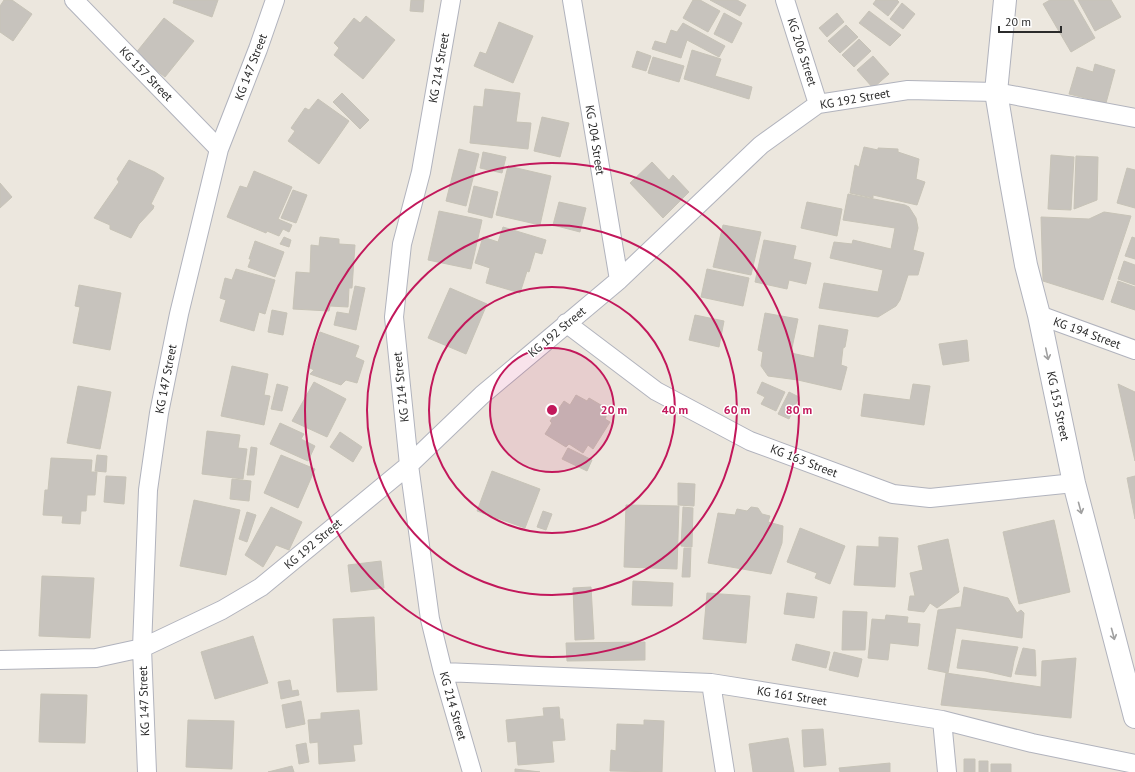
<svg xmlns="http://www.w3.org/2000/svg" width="1135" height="772" font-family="'PT Sans',sans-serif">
	<rect width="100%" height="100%" fill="#ece7de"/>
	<path fill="#c7c3bd" stroke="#c7c3b7" d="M4 0H12L32 14 13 41 0 32V6Z
		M174 0H218L212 17 173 3Z
		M411 0H424L423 12 410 11Z
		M693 0H700L720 11 708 32 683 18Z
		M710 0H737L746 5 740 16Z
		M876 0H897L899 2 888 16 873 4Z
		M1050 0H1073L1095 38 1071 52 1043 4Z
		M1078 0H1111L1121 17 1095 31Z
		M902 3 915 14 903 29 890 19Z
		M869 11 901 35 890 46 859 23Z
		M724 13 742 23 732 43 714 34Z
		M837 13 844 22 827 37 819 28Z
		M366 16 395 40 363 79 334 55 339 48 334 43 354 18 360 23Z
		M164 18 194 41 165 77 135 54Z
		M499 22 533 36 513 83 474 66 480 52 486 54Z
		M683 23 725 46 719 57 687 40 681 58 652 49 655 41 666 44 671 30 677 32Z
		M846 25 858 37 840 53 828 41Z
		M859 39 871 51 854 67 842 55Z
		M692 50 721 59 715 76 752 87 749 99 684 79Z
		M637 51 651 56 646 71 632 67Z
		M873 56 889 74 873 88 857 70Z
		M653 57 684 66 679 82 648 73Z
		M1095 64 1115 70 1106 103 1069 94 1077 67 1093 72Z
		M485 89 520 93 516 122 531 123 528 149 470 143 474 106 483 107Z
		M342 93 369 120 360 129 333 102Z
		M318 99 349 121 319 164 288 141 295 131 291 128 305 108 309 110Z
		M542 117 569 123 560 157 534 151Z
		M864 147 878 150V148L898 149V152L919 159 916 179 925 182 917 205 873 195V198L850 193 855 165 859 167Z
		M459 149 479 154 466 206 446 201Z
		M483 152 506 157 502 173 480 168Z
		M1051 155 1074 157 1071 210 1048 209Z
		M1076 156 1098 157 1097 200 1074 209Z
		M129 160 155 172 164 178 151 204 154 206 153 209 139 224 131 238 110 229V225L94 218 119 182 117 179Z
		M652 162 669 180 673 175 689 192 663 218 630 183Z
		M508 166 551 176 540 225 496 215Z
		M1127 168 1135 170V208L1117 203Z
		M254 171 292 187 278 219 292 225 289 232 283 229 279 236 267 231 266 233 227 217 240 186 247 188Z
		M0 183 12 197 0 208Z
		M474 186 498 192 492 218 468 212Z
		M293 190 307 195 296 223 281 218Z
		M848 194 905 205 909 207 916 218 918 228 913 250 924 253 918 275H908L900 300 896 306 878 317 819 308 824 283 878 292 883 270 830 258 834 242 852 244 853 240 891 249 895 228 843 220Z
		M559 202 586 208 580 232 553 225Z
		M807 202 842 209 837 236 801 228Z
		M439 211 482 220 471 269 428 260Z
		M1104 212 1131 216 1103 300 1043 281 1041 217 1089 219Z
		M723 225 761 232 751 275 713 267Z
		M503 227 546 240 542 254 535 252 529 272 527 271 520 293 486 283 490 268 475 263 483 237 498 242Z
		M284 237 291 240 289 247 280 244Z
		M320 237 339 239V244L355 245 352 288H349L348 307 330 306 329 311 293 309 296 272 310 273 311 245 319 246Z
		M1132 237 1135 238V259L1125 256Z
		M764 240 796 246 793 259 811 263 806 284 789 280 787 289 755 282Z
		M255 241 284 252 275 277 248 267 251 259H249Z
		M1124 261 1135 265V285L1118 279Z
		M236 269 275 280 265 314 259 312 254 331 220 321 226 300 220 298 225 278 232 280Z
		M707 269 749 278 743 306 701 297Z
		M1118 281 1135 287V310L1111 302Z
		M79 285 121 293 110 350 73 343 80 307 75 306Z
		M355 286 365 288 356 330 334 325 337 312 349 314Z
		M450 288 487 304 466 354 428 338Z
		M272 310 287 313 283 335 268 332Z
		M765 313 798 319 791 353 814 358 819 325 848 330 845 347 843 348 841 365 847 367 841 390 798 380 768 376 761 366 763 352 758 350Z
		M695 315 724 321 719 347 689 340Z
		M320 332 359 346 355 357 364 361 357 383 346 380 341 385 310 374 314 370 308 367Z
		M967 340 969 361 943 365 939 344Z
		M232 366 268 374 264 395 270 396 264 425 221 416Z
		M314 382 346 399 327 437 292 421Z
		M762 382 785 392 776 411 761 404 765 397 757 393Z
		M277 384 288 387 282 411 271 409Z
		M913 384 930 386 924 425 861 416 864 394 910 400Z
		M1118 384 1135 392V461Z
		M78 386 111 392 100 449 67 443Z
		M789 392 799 397 789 419 778 414Z
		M576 395 587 401 589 398 606 408 603 412 607 414 605 419 610 422 593 449 588 445 583 453 569 444 566 447 545 434 552 423 550 421 564 401 570 405Z
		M280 423 304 434 301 439 315 446 308 461 270 444Z
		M207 431 240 435 238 448 247 449 243 479 202 474Z
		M340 432 362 447 353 462 330 447Z
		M251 447 257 448 254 475H247Z
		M568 448 592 460 587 471 562 459Z
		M97 455 107 456 106 472 95 471Z
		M281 455 315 469 298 508 264 493Z
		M51 458 92 460 91 472H97L95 495H87L86 511H81L80 524 62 523 63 516 43 515 45 490H48Z
		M492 471 540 489 525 528 477 511Z
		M106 476 126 477 124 504 104 502Z
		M1135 476V519L1127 478Z
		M232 479 251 481 249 501 230 499Z
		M678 483 695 484 694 506 678 505Z
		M194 500 240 510 226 575 180 566Z
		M626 505 679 506 677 569 624 567Z
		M271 507 302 522 289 550 276 545 263 567 245 555Z
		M683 507 693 508 692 547 681 546Z
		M751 507 758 508 762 514 770 516 768 522 783 526 782 543 771 574 708 563 718 513 735 515 737 509 747 511Z
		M543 511 552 514 546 530 537 527Z
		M247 512 256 515 247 542 239 539Z
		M1054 520 1070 592 1019 604 1003 532Z
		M800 528 845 546 830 584 815 578 817 573 787 562Z
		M879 537 898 538 895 587 854 585 857 546 879 547Z
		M948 539 959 592 937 608 930 603 924 612 908 610 910 596H915L910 573 923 570 918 546Z
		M684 548H691L690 577H682Z
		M381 561 384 588 351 592 348 565Z
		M42 576 94 578 90 638 39 636Z
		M633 581 673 583 672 606 632 605Z
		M591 587 594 639 575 640 573 588Z
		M964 587 1008 598 1017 613 1021 610 1024 613 1022 638 956 628 948 673 928 669 938 610 961 607Z
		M707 593 750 596 746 643 703 639Z
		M787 593 817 597 814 618 784 614Z
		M843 611 867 612 865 650H842Z
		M886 615 908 617 907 623 920 624 918 646 890 643 888 660 868 658 872 619 885 620Z
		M374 617 377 690 337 692 333 619Z
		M253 636 268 683 215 699 201 652Z
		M962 640 1018 647 1014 661 1011 677 985 671 957 668Z
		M645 642V660L567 661 566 643Z
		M796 644 830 652 826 668 792 660Z
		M1023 648 1035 650 1036 676 1015 674Z
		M834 652 862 659 858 677 829 670Z
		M1076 658 1071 718 941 705 946 673 1041 687 1042 661Z
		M290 680 292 691 298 690 299 695 281 699 278 682Z
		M41 694 87 695 85 743 39 742Z
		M301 701 305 724 286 728 282 705Z
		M559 707 560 719H563L565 740 552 741 554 762 518 765 516 741 508 742 506 720 544 716 543 708Z
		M359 710 362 744 353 745 355 761 319 764 318 742 310 743 308 720 321 719V713Z
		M188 720 234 721 232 769 186 767Z
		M644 720 664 721 662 772 610 771 611 750 616 751 617 724 644 725Z
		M823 729 826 765 804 767 802 730Z
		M788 738 794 772H753L749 744Z
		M306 743 309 762 299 764 296 745Z
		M964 759H975V772H964Z
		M979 761H988V772H979Z
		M890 763V772H840L839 768Z
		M991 764H1011V772H991Z
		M292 766 294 772H268Z
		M515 769 540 772H515Z"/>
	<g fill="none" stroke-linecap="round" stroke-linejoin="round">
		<defs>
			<path id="minor" d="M74 0 219 149
				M451 0 421 172 402 244 394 317 409 465 430 619 443 672 472 772
				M572 0 619 280
				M785 0 818 104
				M1039 315 1135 350
				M566 323 656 391 750 441 893 494 930 498 1074 483
				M0 660 96 658 142 648 222 610 261 587 409 465 482 395 619 280 761 145 818 104 908 90 996 92 1135 118
				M443 672 711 683 942 720 1032 743 1135 764
				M711 683 725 772
				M942 720 947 772
				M147 772 142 648 148 490 159 413 179 314 219 149 258 49 275 0"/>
			<path id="tertiary" d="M1005 0 996 92 1010 176 1026 265 1039 315 1074 483 1135 717"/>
		</defs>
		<use href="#minor" stroke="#b1b3bd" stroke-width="20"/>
		<use href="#tertiary" stroke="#b1b3bd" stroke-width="24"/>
		<use href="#minor" stroke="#fff" stroke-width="18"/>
		<use href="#tertiary" stroke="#fff" stroke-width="22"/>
	</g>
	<defs><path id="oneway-shaft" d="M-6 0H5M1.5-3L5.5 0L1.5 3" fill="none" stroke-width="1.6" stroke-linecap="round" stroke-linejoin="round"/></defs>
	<g stroke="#a0a0a0">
		<use href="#oneway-shaft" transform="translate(1047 354) rotate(78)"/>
		<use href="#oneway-shaft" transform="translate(1080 508) rotate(75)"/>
		<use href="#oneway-shaft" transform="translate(1113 634) rotate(75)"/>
	</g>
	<circle cx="552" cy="410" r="62" fill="#c2185b" fill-opacity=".12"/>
	<g fill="none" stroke="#c2185b" stroke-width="2">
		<circle cx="552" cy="410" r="62"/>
		<circle cx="552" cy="410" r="123"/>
		<circle cx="552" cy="410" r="185"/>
		<circle cx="552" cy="410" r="247"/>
	</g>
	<g text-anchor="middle" stroke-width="3" stroke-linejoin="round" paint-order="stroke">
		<g font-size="12" fill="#2b2b2b" stroke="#fff">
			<text transform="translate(802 52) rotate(72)" y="4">KG 206 Street</text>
			<text transform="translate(251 67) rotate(-69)" y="4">KG 147 Street</text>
			<text transform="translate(439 68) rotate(-80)" y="4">KG 214 Street</text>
			<text transform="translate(146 74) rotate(46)" y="4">KG 157 Street</text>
			<text transform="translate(855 99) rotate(-10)" y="4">KG 192 Street</text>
			<text transform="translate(595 140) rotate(81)" y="4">KG 204 Street</text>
			<text transform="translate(557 332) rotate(-40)" y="4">KG 192 Street</text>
			<text transform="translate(1087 333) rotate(20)" y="4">KG 194 Street</text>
			<text transform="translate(166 379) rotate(-79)" y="4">KG 147 Street</text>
			<text transform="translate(401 387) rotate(-96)" y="4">KG 214 Street</text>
			<text transform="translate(1058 406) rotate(78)" y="4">KG 153 Street</text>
			<text transform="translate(804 461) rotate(21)" y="4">KG 163 Street</text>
			<text transform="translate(313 544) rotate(-40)" y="4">KG 192 Street</text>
			<text transform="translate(792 696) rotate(9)" y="4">KG 161 Street</text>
			<text transform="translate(144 701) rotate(-92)" y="4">KG 147 Street</text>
			<text transform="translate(453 706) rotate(74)" y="4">KG 214 Street</text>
		</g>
	</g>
	<circle cx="552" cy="410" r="6" fill="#c2185b" stroke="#fff" stroke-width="2"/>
	<g font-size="12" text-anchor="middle" font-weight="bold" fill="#c2185b" stroke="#fff" stroke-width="3" stroke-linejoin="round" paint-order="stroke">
		<text x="614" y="414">20 m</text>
		<text x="675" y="414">40 m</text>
		<text x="737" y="414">60 m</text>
		<text x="799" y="414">80 m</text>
	</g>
	<path d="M999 26v6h62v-6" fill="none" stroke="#2b2b2b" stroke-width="2"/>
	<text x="1005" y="26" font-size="12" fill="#2b2b2b" stroke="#ffffff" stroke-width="3" paint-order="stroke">20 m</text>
</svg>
